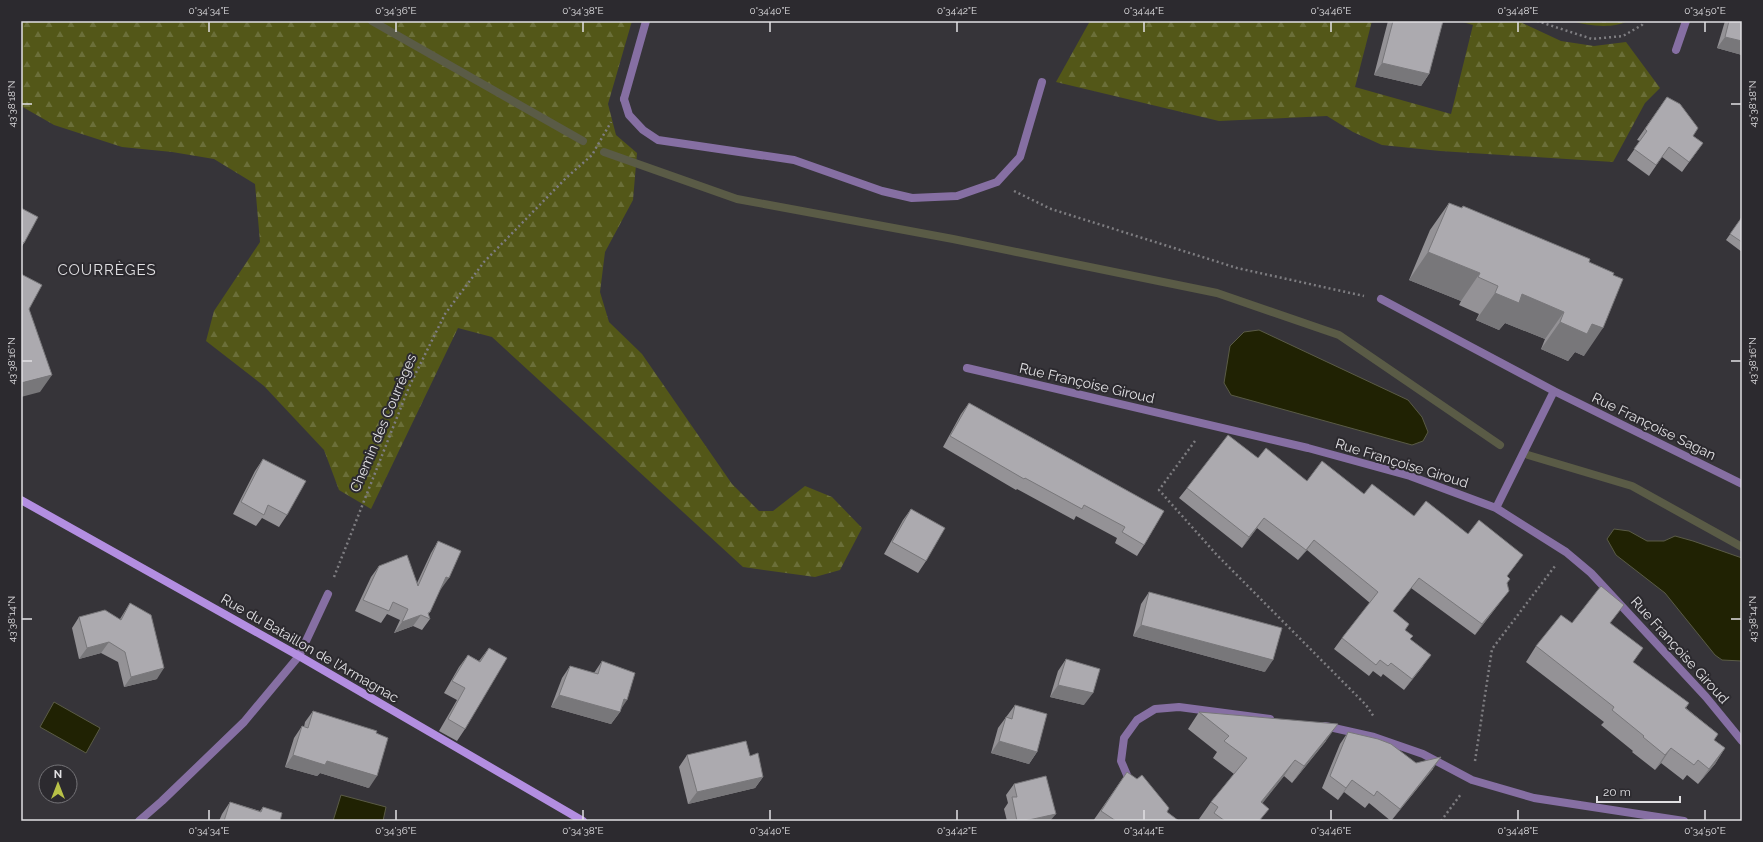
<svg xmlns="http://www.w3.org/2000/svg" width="1763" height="842" font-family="Raleway,sans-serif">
	<defs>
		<pattern id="forest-firs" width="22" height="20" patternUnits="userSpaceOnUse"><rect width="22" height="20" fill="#535718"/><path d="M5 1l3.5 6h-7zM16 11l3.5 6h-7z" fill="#6b6f39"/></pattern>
		<pattern id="cemetery-stones" width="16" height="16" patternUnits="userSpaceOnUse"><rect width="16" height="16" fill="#535718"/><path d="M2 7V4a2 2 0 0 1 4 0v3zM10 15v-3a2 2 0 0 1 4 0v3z" fill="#6b6f39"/></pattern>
	</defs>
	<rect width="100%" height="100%" fill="#363439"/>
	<path fill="url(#forest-firs)" d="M21 21H632L608 104 616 135 637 153 633 200 605 252 600 292 609 322 642 354 732 484 759 511H773L805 486 832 497 862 528 840 570 815 577 743 567 492 337 458 328 371 509 339 490 324 450 264 386 206 341 214 311 260 242 255 184 214 159 172 152 122 147 54 125 21 106Z
		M1090 21H1372L1355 87 1451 114 1473 25 1459 21H1518L1561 41 1594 46 1626 42 1660 88 1645 103 1613 162 1440 151 1382 145 1353 132 1327 116 1219 121 1056 82Z"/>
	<path fill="url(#cemetery-stones)" d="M1572 21H1628C1613 29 1588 26 1572 21Z"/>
	<path fill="#202203" stroke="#5a5b46" d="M1259 330 1408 400 1422 417 1428 432 1423 441 1412 445 1231 395 1224 383 1230 346 1244 332Z
		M1614 529 1629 531 1647 541H1664L1675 536 1693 541 1742 558V661L1722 660 1715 655 1665 593 1616 555 1607 539Z
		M54 702 100 728 86 753 40 727Z
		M341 795 386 807 383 821H333Z"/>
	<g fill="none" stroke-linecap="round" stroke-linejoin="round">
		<path stroke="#5a5b46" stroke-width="8" d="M372 21 583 141
			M604 152 737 199 953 239 1217 293 1339 335 1500 445
			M1528 455 1632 486 1742 547"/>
		<path stroke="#7e7d81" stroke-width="2.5" stroke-dasharray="2 3" stroke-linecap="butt" d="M1537 21 1592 39 1623 36 1642 25 1644 21
			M1014 191 1051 209 1237 268 1364 296
			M1195 441 1159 490 1216 554 1366 705 1374 717
			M334 577 409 387 445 314 484 262 566 178 592 155 611 122
			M1475 761 1492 649 1555 566
			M1441 821 1461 794"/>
		<path stroke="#866fa3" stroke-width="8" d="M624 99 629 115 643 130 658 140 794 160 882 191 912 198 957 196 997 182 1020 157 1042 82
			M299 656 328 594"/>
		<path stroke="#866fa3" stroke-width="8" d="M1676 50 1686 21
			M624 99 646 21
			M1381 299 1554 391 1496 508
			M967 368 1308 448 1410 476 1496 508 1566 552 1591 573 1706 697 1742 741
			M1554 391 1742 484
			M1325 726 1374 737 1423 754 1472 780 1534 798 1684 821
			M1130 782 1121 761 1124 738 1137 720 1155 709 1179 707 1270 719
			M139 821 162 801 244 722 299 656"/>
		<path stroke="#b38ee1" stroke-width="8" d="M21 500 299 656 583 821"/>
	</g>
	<path fill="#949296" d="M1388 21H1443L1429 74 1421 86 1374 75Z
		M1725 21H1742V55L1717 48Z
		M1667 97 1693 136 1703 143 1682 172 1662 157 1649 176 1627 160 1640 141 1637 140Z
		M1449 203 1461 208 1463 206 1589 262 1584 356 1575 352 1568 361 1541 349 1545 339 1505 323 1499 330 1476 320 1479 314 1459 305 1461 301 1409 280 1430 230Z
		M21 208 24 243 21 248Z
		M1742 217V252L1726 240Z
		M969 403 1164 511 1144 545 1137 556 1115 543 1117 538 1076 516 1074 520 1017 489 1016 490 943 447 961 414Z
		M1258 458 1307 481 1364 494 1414 516 1468 534 1523 555 1507 576V583L1501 601 1475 635 1411 588 1393 611 1409 624 1405 630 1410 639 1423 666 1404 690 1383 674 1381 677 1373 671 1369 676 1334 649 1342 638 1370 603 1307 550 1298 560 1257 528 1242 548 1179 498 1187 488Z
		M263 459 287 515 279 527 262 518 256 526 233 514 255 471Z
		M911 509 926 561 918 573 884 554 903 520Z
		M438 541 441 589H440L430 612 428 615 430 619 422 630 413 626 394 633 400 620 387 614 381 623 355 611 371 577 379 566 417 583 431 553Z
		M1149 592 1265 672 1133 636 1141 604Z
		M130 603 157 679 124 687 118 662 101 653 79 659 72 628 79 617 120 619Z
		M1572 623H1611L1633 662 1689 703 1686 708 1718 734 1714 740 1725 748 1715 764 1698 784 1687 775 1683 780 1661 763 1655 770 1632 752 1633 751 1601 725 1604 722 1526 662 1536 646Z
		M489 648 465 729 457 741 439 731 457 700 444 693 459 667 468 655 479 661Z
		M1066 659 1084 705 1050 697 1058 671Z
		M602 661 620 710V712L611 724 551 707 562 678 570 666 594 673Z
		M1015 705 1037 752 1029 764 991 753 998 728Z
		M313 711 369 788 320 773 317 776 285 767 294 738 302 726 304 727 305 722Z
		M1199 712 1326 741 1292 783 1284 776 1262 803 1261 821H1202L1199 819 1211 802 1234 774 1213 758 1217 752 1188 729Z
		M1348 732 1416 763 1433 769 1391 821 1369 803 1365 808 1344 792 1338 800 1322 788 1340 744Z
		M687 755 750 756 763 777 755 788 688 804 679 767Z
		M1127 772 1167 812 1179 821H1093Z
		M1014 784 1050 821H1007L1004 809 1008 803 1006 795Z
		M230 802 260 811 263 807 280 821H219L222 814Z"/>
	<path fill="#78777a" d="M1725 37 1742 41V55L1717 48Z
		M1382 63 1429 74 1421 86 1374 75Z
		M1428 252 1480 273 1461 301 1409 280Z
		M1495 293 1522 294 1564 312 1545 339 1505 323 1499 330 1476 320Z
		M1560 322 1592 324 1603 328 1584 356 1575 352 1568 361 1541 349Z
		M52 375 40 392 21 397V383Z
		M1264 518 1257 528 1242 548 1249 537Z
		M1314 540 1307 550 1298 560Z
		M446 577 449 578 441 589 438 588Z
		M1509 591 1501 601 1475 635 1482 624Z
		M421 615 413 626 394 633 402 622Z
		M1141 625 1273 660 1265 672 1133 636Z
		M109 642 101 653 79 659 87 648Z
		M1431 655 1423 666 1404 690 1412 679Z
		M164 668 157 679 124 687 131 677Z
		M1058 685 1093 693 1084 705 1050 697Z
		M559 695 620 712 611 724 551 707Z
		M624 699 627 700 619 712Z
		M1338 724 1326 741 1292 783 1304 766Z
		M999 741 1037 752 1029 764 991 753Z
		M1671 748 1661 763 1655 770 1665 755Z
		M1725 748 1715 764 1698 784 1709 769Z
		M293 755 327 761 377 776 369 788 320 773 317 776 285 767Z
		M1441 757 1433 769 1391 821 1400 809Z
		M1295 760 1284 776 1250 819 1261 802Z
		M763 777 755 788 688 804 697 792Z
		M1352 780 1344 792 1338 800 1346 788Z
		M1056 814 1050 821H1024Z"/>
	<path fill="#acaaaf" stroke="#78777a" d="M1393 21H1443L1429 74 1382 63Z
		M1729 21H1742V41L1725 37Z
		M1667 97 1680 104 1698 128 1693 136 1703 143 1689 162 1669 147 1656 165 1634 149 1647 131 1645 129Z
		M1449 203 1462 208 1463 206 1590 259 1589 262 1614 273 1613 275 1623 279 1603 328 1592 324 1587 334 1560 322 1564 312 1522 294 1519 303 1495 293 1498 286 1478 277 1480 273 1428 252Z
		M21 208 38 217 24 243 21 241Z
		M1742 217V242L1730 234Z
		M21 274 42 285 29 309 52 375 21 383Z
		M969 403 1164 511 1144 545 1122 532 1125 527 1084 505 1082 509 1025 478 1024 479 950 436Z
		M1228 435 1258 458 1266 448 1307 481 1322 461 1364 494 1372 484 1414 516 1426 501 1468 534 1479 520 1523 555 1507 576 1510 579 1507 583 1509 591 1482 624 1419 578 1393 611 1409 624 1405 630 1413 636 1410 639 1431 655 1412 679 1391 663 1388 666 1380 660 1376 665 1342 638 1378 592 1314 540 1306 550 1264 518 1249 537 1187 488Z
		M263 459 306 481 287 515 268 505 264 515 241 502Z
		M911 509 945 528 926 561 892 542Z
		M438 541 461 551 449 578 446 577 430 612 428 613 430 619 421 615 402 622 408 609 393 602 389 611 363 600 379 566 407 555 418 586Z
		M1601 586 1624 605 1610 623 1643 648 1633 662 1689 703 1685 708 1718 734 1714 740 1725 748 1709 769 1698 760 1694 765 1671 748 1665 755 1643 737 1644 736 1612 710 1614 707 1536 646 1561 615 1572 623Z
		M1149 592 1282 628 1273 660 1141 625Z
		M130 603 151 615 164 668 131 677 125 652 109 642 87 648 79 617 105 610 121 620Z
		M489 648 507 658 465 729 448 719 465 688 452 681 468 655 480 662Z
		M1066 659 1100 669 1093 693 1058 685Z
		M602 661 635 673 627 700 624 699 620 712 559 695 570 666 598 674Z
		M1015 705 1047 714 1037 752 999 741 1006 717 1012 719Z
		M313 711 377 731 376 733 388 738 377 776 327 761 325 765 293 755 302 726 308 728Z
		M1199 712 1338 724 1304 766 1295 760 1261 802 1269 809 1259 821H1225L1214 813 1218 807 1211 802 1247 758 1224 741 1229 736Z
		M1348 732 1378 739 1391 744 1416 763 1441 757 1400 809 1377 791 1374 796 1352 780 1346 788 1330 776Z
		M746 741 750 756 758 753 763 777 697 792 687 755Z
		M1127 772 1137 779 1142 775 1169 808 1167 812 1179 821H1116L1101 811Z
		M1046 776 1056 814 1024 821H1017L1012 797H1017L1014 784Z
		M230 802 261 812 263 807 282 813 280 821H224Z"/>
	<path fill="none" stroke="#e1e0e3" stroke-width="1.5" d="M209 22V32M396 22V32M583 22V32M770 22V32M957 22V32M1144 22V32M1331 22V32M1518 22V32M1705 22V32M22 104H32M1731 104H1741M22 361H32M1731 361H1741M22 619H32M1731 619H1741M209 810V820M396 810V820M583 810V820M770 810V820M957 810V820M1144 810V820M1331 810V820M1518 810V820M1705 810V820"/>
	<g text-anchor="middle" stroke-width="4" stroke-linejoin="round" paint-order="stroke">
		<g font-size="14" fill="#e1e0e3" stroke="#2c2a2f">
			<text transform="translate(1087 383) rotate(13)" y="5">Rue Françoise Giroud</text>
			<text transform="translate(383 423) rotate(-67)" y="5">Chemin des Courrèges</text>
			<text transform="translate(1654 426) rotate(26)" y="5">Rue Françoise Sagan</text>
			<text transform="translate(1402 463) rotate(17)" y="5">Rue Françoise Giroud</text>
			<text transform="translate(310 648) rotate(30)" y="5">Rue du Bataillon de l'Armagnac</text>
			<text transform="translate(1680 650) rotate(48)" y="5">Rue Françoise Giroud</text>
		</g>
		<g font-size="15" letter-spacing="1" fill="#e1e0e3" stroke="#2c2a2f">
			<text x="107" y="275">COURRÈGES</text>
		</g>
	</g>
	<rect width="1763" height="842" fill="none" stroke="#2c2a2f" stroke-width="44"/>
	<g transform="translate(58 784)"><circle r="19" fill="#2c2a2f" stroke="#747377"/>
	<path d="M0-3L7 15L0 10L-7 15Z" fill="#b8c147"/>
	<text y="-6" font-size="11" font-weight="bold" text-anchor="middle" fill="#e1e0e3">N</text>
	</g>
	<path d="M1597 796v6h83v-6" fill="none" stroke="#e1e0e3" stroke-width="2"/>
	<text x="1603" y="796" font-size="12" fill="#e1e0e3" stroke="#2c2a2f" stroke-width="3" paint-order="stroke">20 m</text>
	<rect x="22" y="22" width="1719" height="798" fill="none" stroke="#e1e0e3" stroke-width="1.5"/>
	<g font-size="10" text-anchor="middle" fill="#e1e0e3">
		<text x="209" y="14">0°34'34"E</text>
		<text x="396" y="14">0°34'36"E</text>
		<text x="583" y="14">0°34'38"E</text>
		<text x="770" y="14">0°34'40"E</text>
		<text x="957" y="14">0°34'42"E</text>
		<text x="1144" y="14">0°34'44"E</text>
		<text x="1331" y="14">0°34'46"E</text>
		<text x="1518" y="14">0°34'48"E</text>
		<text x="1705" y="14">0°34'50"E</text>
		<text transform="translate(11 104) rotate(-90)" y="4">43°38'18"N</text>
		<text transform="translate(1752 104) rotate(-90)" y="4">43°38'18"N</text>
		<text transform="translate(11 361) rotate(-90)" y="4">43°38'16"N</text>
		<text transform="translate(1752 361) rotate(-90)" y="4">43°38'16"N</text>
		<text transform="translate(11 619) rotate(-90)" y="4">43°38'14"N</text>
		<text transform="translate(1752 619) rotate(-90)" y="4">43°38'14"N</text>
		<text x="209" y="834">0°34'34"E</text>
		<text x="396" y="834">0°34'36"E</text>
		<text x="583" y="834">0°34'38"E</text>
		<text x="770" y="834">0°34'40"E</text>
		<text x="957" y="834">0°34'42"E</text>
		<text x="1144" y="834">0°34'44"E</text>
		<text x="1331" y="834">0°34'46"E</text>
		<text x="1518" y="834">0°34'48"E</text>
		<text x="1705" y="834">0°34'50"E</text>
	</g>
</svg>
